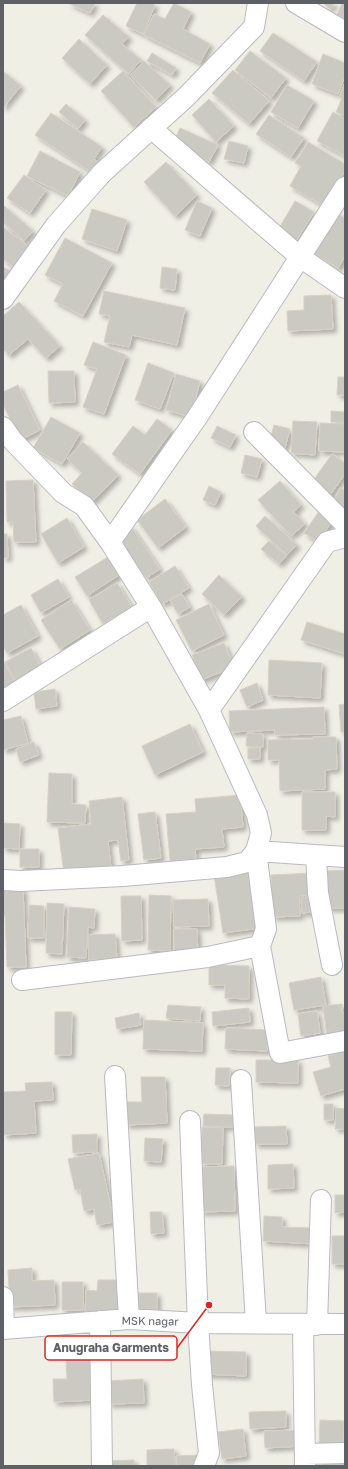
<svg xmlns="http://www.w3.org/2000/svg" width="348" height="1469" font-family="'Golos Text',sans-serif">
	<defs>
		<filter id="shadow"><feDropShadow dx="3.5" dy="3.5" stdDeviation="2" flood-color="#0004"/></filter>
	</defs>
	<rect width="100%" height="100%" fill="#f0efe6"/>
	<path fill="#cbcac2" stroke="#d5d2c4" filter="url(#shadow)" d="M68 3H95L90 13Z
		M137 3H150L155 5 143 34 126 26Z
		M174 3 191 12 183 29 210 44 200 63 144 35 154 14 165 19Z
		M323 3H335L330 9Z
		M342 3H345V18L337 15Z
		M103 15 129 37 122 44 141 60 129 74 85 35Z
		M273 33 317 62 304 81 260 51Z
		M79 39 107 65 90 84 62 58Z
		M250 51 286 78 271 98 235 70Z
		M152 53 176 68 172 75 147 61Z
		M323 54 345 63V76L338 94 312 84Z
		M144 61 170 85 156 100 130 75Z
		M233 70 269 101 249 124 212 93Z
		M3 71 21 86 3 108Z
		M123 71 156 107 134 127 101 91Z
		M345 83V116L336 112 342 98 339 97Z
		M287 85 314 101 298 128 271 112Z
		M209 99 234 126 216 142 192 115Z
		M66 104 85 120 78 129 59 112Z
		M333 112 345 119V156L317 141Z
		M51 113 102 147 94 159 104 166 97 176 35 135Z
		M269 115 304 138 291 157 256 134Z
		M180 128 218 145 209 162 173 143Z
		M229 141 248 146 244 163 224 159Z
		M308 142 345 164V171L324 206 290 186 301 166 295 163Z
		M40 151 80 172 68 196 27 176Z
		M166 162 197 195 175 216 144 182Z
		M24 175 46 190 30 213 7 198Z
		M197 201 212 208 200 236 185 230Z
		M295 201 314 212 296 241 278 230Z
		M3 205 33 231 24 241 3 222Z
		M92 209 127 220 117 251 82 239Z
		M333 211 345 218V256L338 268 311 252Z
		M3 227 32 249 17 270 3 259Z
		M65 238 112 263 83 316 54 301 63 284 45 275Z
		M3 267 12 272 3 289Z
		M162 267 177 269 175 290 160 288Z
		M104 291 185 308 177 345 132 335 129 347 104 342 110 316 99 314Z
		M331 295 333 329 288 331 287 311 304 310V296Z
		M19 302 60 346 46 358 28 339 9 355 3 349V316Z
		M93 342 126 355 104 414 83 407 97 369 84 365Z
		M148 363 174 373 160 409 135 400Z
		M48 371H74L75 402 49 403Z
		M176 374 200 381 191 417 166 410Z
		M338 377H345V395H337Z
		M18 385 40 430 20 440 3 404V392Z
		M331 411 345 412V422H331Z
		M51 417 80 433 62 464 33 448Z
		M157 419 172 430 140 474 112 454 133 426 145 435Z
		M293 421 317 422 315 455 291 453Z
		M320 423 345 424V452L319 451Z
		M274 425 290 429 285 448 269 443Z
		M217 426 236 435 230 447 211 438Z
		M83 442 118 475 92 502 72 484 82 473 67 459Z
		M332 454 345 463V474L328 498 310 485Z
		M245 455 262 459 257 477 241 473Z
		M33 480 36 542H14L13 522H7L6 481Z
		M280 481 301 505 294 512 305 524 291 536 258 500Z
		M209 486 221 492 215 505 203 500Z
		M340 488 345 490V513L331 507Z
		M165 499 186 527 158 548 137 520Z
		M320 510 333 520 318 542 304 533Z
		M265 516 297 545 287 555 256 526Z
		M67 518 84 547 58 563 41 534Z
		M131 526 160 569 146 578 117 536Z
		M3 534H7L8 558H3Z
		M269 541 287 556 279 564 261 549Z
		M108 557 119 575 87 596 75 577Z
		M175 566 189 588 162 604 149 582Z
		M219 575 242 597 224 615 202 594Z
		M58 579 69 597 41 613 31 595Z
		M117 583 132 607 103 624 89 600Z
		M182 594 190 607 178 614 170 600Z
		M71 600 90 630 60 649 41 620Z
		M209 604 224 635 192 651 176 620Z
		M21 605 38 636 7 653 3 645V615Z
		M307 622 345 634V654L301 640Z
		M224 643 234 667 201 680 192 655Z
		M31 648 41 667 16 681 5 662Z
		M3 660 17 686 3 693Z
		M269 660 322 663 320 698 268 695Z
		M257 683 263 700 247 707 240 690Z
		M55 689 57 706 36 709 34 692Z
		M345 704V732H341L339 705Z
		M324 707 325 734 275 735V730L230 732 229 711Z
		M21 716 28 743 3 750V720Z
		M190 724 203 752 155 775 142 746Z
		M247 733 263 734V747L246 746Z
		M313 737H336L337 769 325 770V789L280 791 279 760H268V740L313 739Z
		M34 742 39 755 20 762 16 749Z
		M248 748H260V759H248Z
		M49 773 72 774V804L86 805 85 823 47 822Z
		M302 792H335V817L326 816V830H302Z
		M240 795 243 827 222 829 224 847 195 849 196 859 170 861 166 814 196 812 195 799Z
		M122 797 129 860 121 861 118 840 108 841 111 868 64 874 58 828 91 824 89 801Z
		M155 812 161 858 144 860 138 814Z
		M3 823 20 824 19 849 3 848Z
		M20 849H39V867H20Z
		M250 869 260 928 223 933 214 875Z
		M345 870V908H327L326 871Z
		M311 873 312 895 299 896 300 916 273 917 271 875Z
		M23 888 26 967H7L5 915H3V889Z
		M149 895 171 896 170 951 148 950Z
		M121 896H141L142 940 122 941Z
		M316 896 317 911 302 913 301 898Z
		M208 899 209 926 174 927 173 900Z
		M47 903 64 904 62 954 46 953Z
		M29 905 44 906V938H28Z
		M69 907 95 909 94 928 88 927 86 958 67 957Z
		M174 929H197L198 956H174Z
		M115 934 117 959 89 960 88 935Z
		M209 965 249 966V999L225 998V985H209Z
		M321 977 326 1005 294 1010 289 983Z
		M342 1004V1013L345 1012V1035L327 1037 323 1006Z
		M168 1005 201 1007 200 1021 166 1018Z
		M249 1008 250 1022 213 1026 212 1012Z
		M317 1011 320 1033 301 1036 298 1014Z
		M55 1012H72L71 1055H55Z
		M139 1013 141 1025 117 1029 115 1018Z
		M144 1020 203 1023 202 1051 143 1049Z
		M226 1028 268 1030 267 1051 225 1049Z
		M345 1051V1089L321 1096 313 1072 331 1067 328 1056Z
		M256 1060H298V1083L256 1082Z
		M216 1068H230L229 1086 215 1085Z
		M141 1077H165L167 1123 126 1125 125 1102H142Z
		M52 1082 53 1100 34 1101 36 1133 4 1135 3 1092 26 1091 25 1083Z
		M324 1104H333V1120H324Z
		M336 1108 345 1109V1129H335Z
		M204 1114 234 1115 233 1127 203 1126Z
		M286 1126 287 1144H255L254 1127Z
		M202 1127 223 1128 222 1164H201Z
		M97 1134V1152L73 1153 72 1135Z
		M145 1138 163 1139 161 1162 144 1161Z
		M99 1153 114 1222 97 1225 94 1209 84 1211 80 1189 75 1190 68 1159Z
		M293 1164 294 1188 268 1189V1165Z
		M234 1166 235 1211 201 1212 200 1167Z
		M335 1195H345V1212L335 1213Z
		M150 1212H162L164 1233 151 1234Z
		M264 1216 282 1217V1227L315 1228 314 1244 263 1241Z
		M332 1236H345V1264H332Z
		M32 1268V1281L54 1280 55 1305 10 1307 8 1270Z
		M98 1280H119L118 1317 85 1316 86 1290 97 1291Z
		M62 1282H83V1310H62Z
		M136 1293H157V1312H136Z
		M205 1351 246 1352V1376L204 1374Z
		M92 1359 94 1400 54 1402 53 1379H67L66 1360Z
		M143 1379 144 1403 109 1404 108 1381Z
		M286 1411V1427L250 1429 249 1412Z
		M320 1420 344 1421 343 1446 319 1445Z
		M243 1429 246 1456 222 1459 218 1432Z
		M301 1430 302 1446 265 1448 264 1431Z
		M174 1449 175 1466H147V1450Z
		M200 1455 201 1466H177L176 1456Z
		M345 1456V1466H323L322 1457Z
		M134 1460V1466H108V1461Z"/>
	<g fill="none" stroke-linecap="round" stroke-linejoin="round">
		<defs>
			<path id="street" d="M296 3 345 32
				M151 128 300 257 345 288
				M3 299 56 225 102 173 186 97 254 27 258 3
				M3 427 13 441 63 493 84 506 110 542 151 607 209 710 257 815 261 833 256 851 247 862 227 867 123 876 21 881 3 880
				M254 432 345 524
				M110 542 198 416 345 187
				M3 701 151 607
				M209 710 327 542 345 537
				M316 855 318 893 332 965
				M345 857 256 851 266 929 260 946 280 1053 345 1041
				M22 980 208 957 260 946
				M115 1076 129 1319
				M241 1080 256 1323
				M190 1121 198 1323 202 1385 209 1453 204 1466
				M3 1297 4 1329
				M100 1321 102 1466
				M303 1325 305 1466
				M317 1325 321 1200
				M3 1329 129 1319 198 1323 345 1324
				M305 1454 345 1453"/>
		</defs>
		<use href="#street" stroke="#b9bac0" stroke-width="22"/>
		<use href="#street" stroke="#fff" stroke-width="20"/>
	</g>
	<g text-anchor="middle" stroke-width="3" stroke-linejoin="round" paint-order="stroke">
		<g font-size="11" fill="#5e6066" stroke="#fff">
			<text transform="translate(150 1321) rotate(1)" y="4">MSK nagar</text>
		</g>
	</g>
	<path fill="none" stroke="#d62828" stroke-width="1.5" d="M209 1305L177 1348"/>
	<circle fill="#d62828" stroke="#fff" stroke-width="1.5" cx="209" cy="1305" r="4"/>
	<rect fill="#fff" stroke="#d62828" stroke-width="1.5" x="45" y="1336" width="132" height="24" rx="4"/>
	<g font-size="12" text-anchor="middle" font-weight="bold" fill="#5e6066">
		<text x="111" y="1352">Anugraha Garments</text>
	</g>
	<rect width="348" height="1469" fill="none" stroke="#5e6066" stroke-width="8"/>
</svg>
